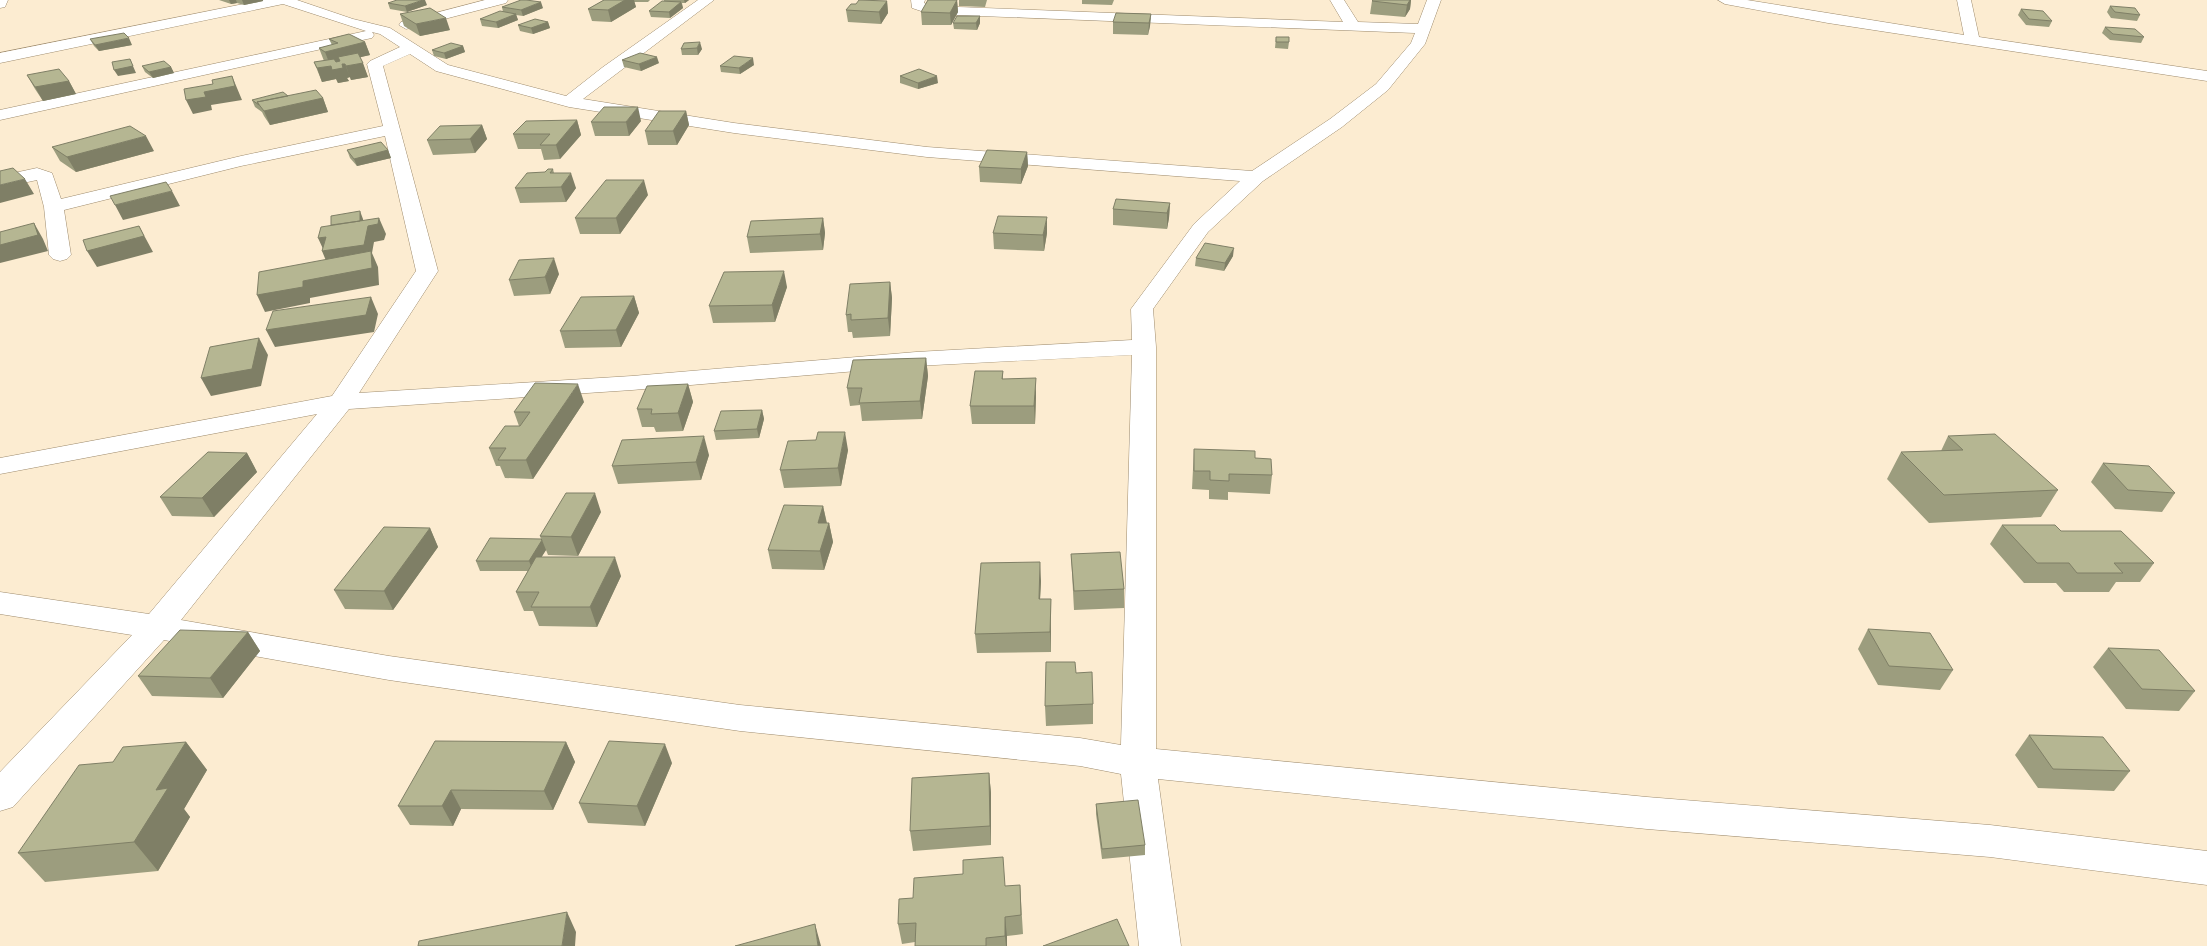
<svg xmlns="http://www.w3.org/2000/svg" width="2207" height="946" font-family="Commissioner,sans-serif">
	<rect width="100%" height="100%" fill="#fcecd1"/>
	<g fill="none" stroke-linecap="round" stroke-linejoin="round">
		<defs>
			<path id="minor" d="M0 0H8L5 7 0 8Z
				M264 0H297L353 19 390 28 448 65 566 96 603 67 698 0H714L583 99 734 123 927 147 1252 171 1330 119 1376 84 1411 43 1415 33 930 14 912 8 911 0H925L924 3 932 6 1343 22 1330 0H1344L1358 22 1418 24 1427 0H1441L1425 44 1388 90 1342 127 1263 181 1208 232 1153 309 1156 347V749L1647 797 1990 825 2207 851V885L1990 857 1647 829 1158 779 1181 946H1139L1121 774 1080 766 740 731 389 680 164 640 13 807 0 811V772L132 635 0 614V592L149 614 317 414 0 474V458L332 396 416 271 385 136 241 166 64 210 71 255 67 259 60 261 53 259 49 255 44 207 37 180 0 188V176L37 168 52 173 61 199 241 156 383 126 367 64 370 61 400 47 380 34 372 32 374 35 372 38 367 39 0 120V110L366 31 283 4 0 63V53ZM410 54 436 71 569 107 734 133 927 157 1240 181 1194 224 1131 309 1132 340 916 352 632 376 359 393 438 271 383 66ZM1132 355 1121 745 1080 738 740 705 389 656 181 620 349 409 632 390 916 366Z
				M485 0H508L506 3 406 29 399 25 401 22Z
				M1718 0H1747L1964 35 1957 0H1971L1979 37 2207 71V81L1828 23 1725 4Z"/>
		</defs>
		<use href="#minor" stroke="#9e8b6d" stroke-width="1"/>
		<use href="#minor" fill="#fff" fill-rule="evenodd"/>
	</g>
	<path fill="#9c9d7e" d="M219 0H263V1L244 5 237 3 231 4Z
		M604 0H650L648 2H634L636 7 611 22 592 21 588 9Z
		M664 0H689L685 3H682L683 8 670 18 651 17 649 11 664 1Z
		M957 0 958 12 951 25H922L921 12Z
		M959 0H987L985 7 959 6Z
		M1082 0H1114L1112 5 1082 4Z
		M1373 0H1411L1410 9 1405 17 1370 14 1372 1Z
		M887 1 888 13 881 24 848 22 846 10 856 4Z
		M388 3 427 5 407 12 390 9Z
		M2110 6 2140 15 2137 21 2111 18 2107 12Z
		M502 7 543 8 523 16 516 15 518 20 498 28 482 26 480 19 503 12Z
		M2021 9 2052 21 2049 27 2026 25 2018 15Z
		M400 14 450 30 420 36 404 26Z
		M1151 14 1150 26 1148 35 1113 34V22Z
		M980 16V23L977 30 954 29 953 23Z
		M548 22 550 28 533 34 520 31 518 25Z
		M2105 27 2144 37 2141 43 2110 40 2102 33Z
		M1276 37 1289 42 1288 49 1275 48Z
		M90 39 132 45 99 51 94 46Z
		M329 39 365 42 370 55 360 57 368 77 351 80 350 77 347 78 349 81 338 83 336 79 322 82 314 62 324 61 319 48 332 45Z
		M684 43 702 49 698 55H682L681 49Z
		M463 46 465 52 446 59 434 56 432 50Z
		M622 60 659 63 641 71 624 67Z
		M754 65 740 74 721 72 720 66Z
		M142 66 171 67 174 73 153 78 145 72Z
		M27 75 69 81 76 94 43 101 35 89Z
		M900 76 938 83 918 89 900 83Z
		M288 96 323 98 328 112 270 125 264 116 262 112 255 107 252 100Z
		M686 111 689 125 677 145H648L645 131Z
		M577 120 581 135 560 159 544 160 541 149H518L513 134Z
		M641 121 629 136H595L591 122Z
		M482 125 487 139 475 153 433 155 427 140Z
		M52 147 154 151 76 172 60 161Z
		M347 150H388L391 158 357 166 350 158Z
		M1027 152 1028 166 1021 184 980 182 979 167Z
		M553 169 554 173 576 188 566 202 520 203 515 188Z
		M648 195 620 234H580L575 218Z
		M1170 203 1169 218 1167 229 1113 225V209Z
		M823 218 825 233 823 250 750 253 747 237Z
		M993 233H1047L1044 251 994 249Z
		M1233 256 1224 271 1195 266 1196 258Z
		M559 274 550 294 514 296 509 280Z
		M890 282 892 298 890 336 853 338 852 332H848L846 315Z
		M787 287 775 322 713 323 709 306Z
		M634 296 639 313 621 347 565 348 560 331Z
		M926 358 928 376 922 419 862 421 860 405 850 406 847 388Z
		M1003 371V379L1036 396 1035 424H972L970 406Z
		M688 384 693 402 683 431 656 432 654 427H642L637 409Z
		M584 402 533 479 505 478 500 466H496L489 448 519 426 514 412Z
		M762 410 764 419 759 438 716 440 714 431Z
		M1948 436 2058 490 2041 517 1929 523 1887 479 1901 452 1941 451Z
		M1194 449 1255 458 1272 475 1270 494 1228 492V500L1209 499V490L1192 489Z
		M848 450 841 486 784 488 780 470Z
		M247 453 257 472 214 517 172 516 160 497Z
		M709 455 701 480 618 484 612 466Z
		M2103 463 2175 493 2162 512 2115 509 2091 482Z
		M823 506 827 523H829L833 542 824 570 772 569 768 550Z
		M601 512 578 556 548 555 546 550 541 557 621 576 597 627 539 626 533 611H524L516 592 528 571H480L476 561 541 539 540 536Z
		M2002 525 2061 531 2154 563 2140 582H2116L2109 592H2064L2056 583H2024L1990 544Z
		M430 528 438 547 393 610 345 609 334 590Z
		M1071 554 1124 589V608L1074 610Z
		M1041 581 1040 599H1051V652L977 653 975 634Z
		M1868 629 1953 670 1940 690 1878 685 1858 649Z
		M248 632 260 651 223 698 152 696 138 676Z
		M2108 648 2195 691 2179 711 2126 709 2093 667Z
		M1076 673 1093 704V724L1046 726 1045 706Z
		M2029 735 2130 771 2114 791 2038 788 2015 755Z
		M186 742 207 770 184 809 190 817 158 871 45 882 18 853 113 762Z
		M566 742 575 762 553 810 461 809 453 826 410 825 398 806Z
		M672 763 645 826 588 823 579 803Z
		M989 773 991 793V845L913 851 910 831Z
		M1096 804 1145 845V855L1102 859 1096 814Z
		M1020 885 1023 934 1007 936V946H915V942L902 944 898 924 913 898Z"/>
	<path fill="#7f7f66" d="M229 0H236L237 3 231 4Z
		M242 0H263V1L244 5Z
		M423 0H425L427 5 407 12 405 6Z
		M625 0H634L636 7 611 22 608 10Z
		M684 0H689L685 3Z
		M957 0 958 12 951 25 950 13Z
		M1410 0H1411L1410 9 1405 17 1407 5Z
		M887 1 888 13 881 24 879 12Z
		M541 2 543 8 523 16 521 10Z
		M681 2 683 8 670 18 669 12Z
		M516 14 518 20 498 28 496 22Z
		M1151 14 1150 26 1148 35 1149 23Z
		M980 16V23L977 30 976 23Z
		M446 18 450 30 420 36 416 24Z
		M548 22 550 28 533 34 531 28Z
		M129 38 132 45 99 51 95 45Z
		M365 42 370 55 340 62 338 57 340 62 330 65 325 52Z
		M700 42 702 49 698 55 697 48Z
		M463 46 465 52 446 59 444 53Z
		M657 57 659 63 641 71 639 64Z
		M753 58 754 65 740 74 739 68Z
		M130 59 136 73 118 76 114 70Z
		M363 63 368 77 351 80 346 66Z
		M342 64H345L350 77 347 78 349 81 338 83 332 70Z
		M331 66 336 79 322 82 317 68Z
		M171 67 174 73 153 78 149 72Z
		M232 76 242 100 211 105 212 110 193 114 186 100 204 92Z
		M937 76 938 83 918 89V83Z
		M69 81 76 94 43 101 35 87Z
		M323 98 328 112 270 125 264 111Z
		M638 107 641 121 629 136 626 122Z
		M686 111 689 125 677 145 673 131Z
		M577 120 581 135 560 159 556 145Z
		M482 125 487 139 475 153 470 139Z
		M146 136 154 151 76 172 67 157Z
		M388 150 391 158 357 166 354 159Z
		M1027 152 1028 166 1021 184V169Z
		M571 173 576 188 566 202 561 187Z
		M25 179 34 194 0 203V185Z
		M644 180 648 195 620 234 616 218Z
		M172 191 180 206 123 220 115 205Z
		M1170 203 1169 218 1167 229V213Z
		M360 211 363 219 364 229 360 221Z
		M1047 217V233L1044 251 1043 235Z
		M379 218 386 234 384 240 374 242 372 253 378 267 379 285 310 298V303L265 312 257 295 303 281 329 268 322 251H324L318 238Z
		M823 218 825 233 823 250 820 234Z
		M34 223 43 239 48 251 0 263V245Z
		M139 226 153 252 97 267 87 251Z
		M1234 248 1233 256 1224 271 1225 263Z
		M554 258 559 274 550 294 545 277Z
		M784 271 787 287 775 322 772 305Z
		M890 282 892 298 890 336 888 318Z
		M634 296 639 313 621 347 616 330Z
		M371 297 378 314 374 332 275 347 266 330Z
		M259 338 268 355 261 386 211 396 201 378Z
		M926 358 928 376 922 419 920 401Z
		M1036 378V396L1035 424 1034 406Z
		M578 384 584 402 533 479 526 460Z
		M688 384 693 402 683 431 678 413Z
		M762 410 764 419 759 438 757 429Z
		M845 432 848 450 841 486 838 468Z
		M704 436 709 455 701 480 696 462Z
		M247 453 257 472 214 517 202 498Z
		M595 493 601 512 578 556 571 537Z
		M823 506 827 525 818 523Z
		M829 523 833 542 824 570 820 551Z
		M430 528 438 547 393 610 384 591Z
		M542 540 546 550 533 571 529 561Z
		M615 557 621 576 597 627 590 607Z
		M1040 562 1041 581 1039 618V599Z
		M1051 599V652L1050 632Z
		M248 632 260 651 223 698 210 678Z
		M186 742 207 770 184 809 190 817 158 871 134 842 156 790Z
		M566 742 575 762 553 810 544 791Z
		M665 744 672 763 645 826 637 806Z
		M989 773 991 793V845L990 826Z
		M451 790 461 809 453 826 442 806Z
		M567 912 576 932 575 946H562Z
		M1005 917 1007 936V946H1006L1005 936Z
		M815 924 821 946H818Z"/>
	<path fill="#b5b692" stroke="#7f7f66" d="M397 0H423L405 6 388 3Z
		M521 0H526L541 2 521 10 502 7Z
		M604 0H625L608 10 588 9Z
		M859 0 887 1 879 12 846 10 851 4H856Z
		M928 0H957L950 13 921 12Z
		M1373 0H1410L1407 5 1372 1Z
		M662 1 681 2 669 12 649 11Z
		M2110 6 2135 8 2140 15 2115 12Z
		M430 8 446 18 416 24 400 14Z
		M2021 9 2043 11 2052 21 2029 19Z
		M500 11 516 14 496 22 480 19Z
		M1116 13 1151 14 1149 23 1113 22Z
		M957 16H980L976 23H953Z
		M535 19 548 22 531 28 518 25Z
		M2105 27 2135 29 2144 37 2113 34Z
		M124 33 129 38 95 45 90 39Z
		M349 34 365 42 325 52 319 48 338 43 329 39Z
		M1276 37H1289V42H1276Z
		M700 42 697 48 681 49 684 43Z
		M451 43 463 46 444 53 432 50Z
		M358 53 363 63 346 66 345 64H342L343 68 332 70 331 66 317 68 314 62 334 59 336 62 340 61 338 57Z
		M640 53 657 57 639 64 622 60Z
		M734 56 753 58 739 68 720 66Z
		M130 59 133 66 114 70 112 62Z
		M164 61 171 67 149 72 142 66Z
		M59 69 69 81 35 87 27 75Z
		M919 69 937 76 918 83 900 76Z
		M232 76 235 86 204 92 206 97 186 100 184 89 213 84 212 80Z
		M316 90 323 98 264 111 257 102Z
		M283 92 288 96 257 102 259 105 252 100Z
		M604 107H638L626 122H591Z
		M659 111H686L673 131H645Z
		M577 120 556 145H540L550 134H513L526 121Z
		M482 125 470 139 427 140 440 126Z
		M130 126 146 136 67 157 52 147Z
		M381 142 388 150 354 159 347 150Z
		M987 150 1027 152 1021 169 979 167Z
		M13 168 25 179 0 185V171Z
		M548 169H553L550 173H571L561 187 515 188 527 173 545 172Z
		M606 180H644L616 218H575Z
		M166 182 172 191 115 205 110 196Z
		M1116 199 1170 203 1167 213 1113 209Z
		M360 211V221L331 225V216Z
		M998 216 1047 217 1043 235 993 233Z
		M379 218 378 224 368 226 364 245 322 251 326 237 318 238 321 227Z
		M823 218 820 234 747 237 751 221Z
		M34 223 38 235 0 245V232Z
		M139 226 144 236 87 251 83 240Z
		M1205 243 1234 248 1225 263 1196 258Z
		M371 251 372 268 303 281V287L257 295 259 272Z
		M554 258 545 277 509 280 519 260Z
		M784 271 772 305 709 306 724 272Z
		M890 282 888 318 851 320V314L846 315 850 284Z
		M634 296 616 330 560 331 581 297Z
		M371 297 366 315 266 330 273 311Z
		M259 338 252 369 201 378 210 347Z
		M926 358 920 401 859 403 862 388H847L853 360Z
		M975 371H1003L1002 379 1036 378 1034 406H970Z
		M535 383 578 384 526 460H498L506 448H489L505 426H520L530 412H514Z
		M688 384 678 413 651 414 652 409H637L647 386Z
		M762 410 757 429 714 431 721 411Z
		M818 432H845L838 468 780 470 788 441 816 440Z
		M1995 434 2058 490 1944 495 1901 452 1963 450 1948 436Z
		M704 436 696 462 612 466 622 440Z
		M1194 449 1255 451V458L1271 459 1272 475 1229 474V481L1210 480V471H1194Z
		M208 452 247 453 202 498 160 497Z
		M2103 463 2149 466 2175 493 2128 490Z
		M566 493H595L571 537 540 536Z
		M784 505 823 506 818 523H829L820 551 768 550Z
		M2002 525H2055L2061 531H2121L2154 563H2114L2123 573H2077L2069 563H2037Z
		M384 527 430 528 384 591 334 590Z
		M490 538 541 539 542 540 529 561H476Z
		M1120 552 1124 589 1074 591 1071 554Z
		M536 557H615L590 607H531L539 592H516Z
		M1040 562 1039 599H1051L1050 632 975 634 981 563Z
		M1868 629 1930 633 1953 670 1889 666Z
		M180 630 248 632 210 678 138 676Z
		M2108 648 2159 650 2195 691 2142 689Z
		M1046 662H1075L1076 673 1092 672 1093 704 1045 706Z
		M2029 735 2103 737 2130 771 2053 769Z
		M435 741 566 742 544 791 451 790 442 806H398Z
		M609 741 665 744 637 806 579 803Z
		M186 742 156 790 168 788 134 842 18 853 79 765 113 762 123 747Z
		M989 773 990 826 910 831 912 778Z
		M1138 800 1145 845 1102 849 1096 804Z
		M1003 857 1005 886 1020 885 1021 915 1005 917V936L986 938V946H915L916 923 898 924 899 899 913 898 914 878 963 874V860Z
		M567 912 562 946H418L419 941Z
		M1117 919 1129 946H1043Z
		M815 924 818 946H735Z"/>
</svg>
